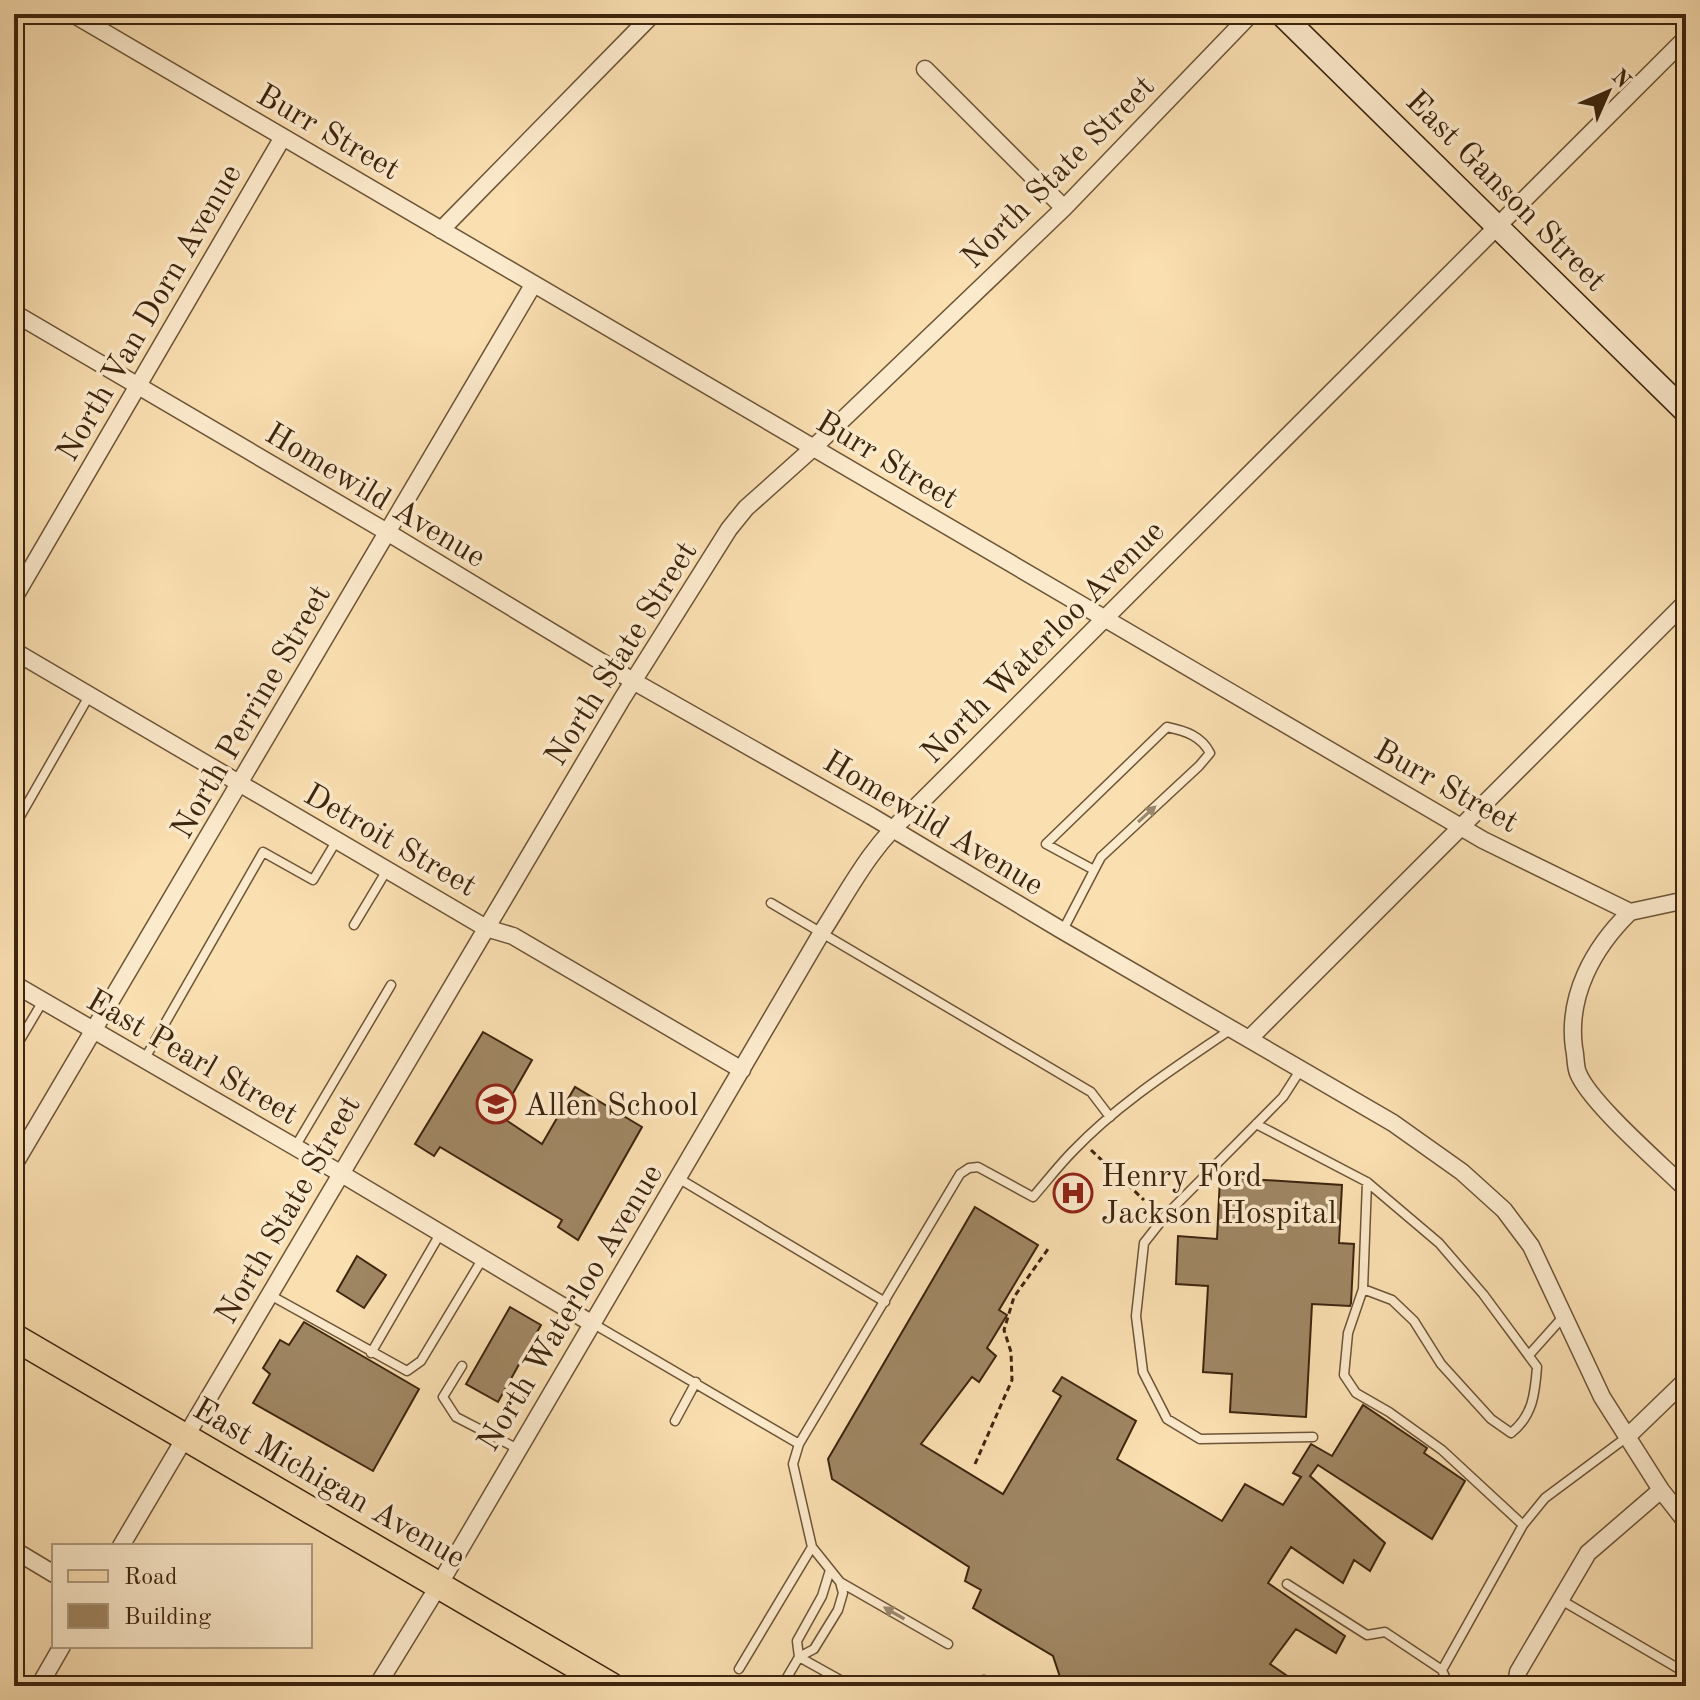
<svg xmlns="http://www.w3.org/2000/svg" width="1700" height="1700" font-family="'Old Standard TT',serif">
	<rect width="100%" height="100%" fill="#fadfb1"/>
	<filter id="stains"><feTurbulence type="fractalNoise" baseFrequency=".0025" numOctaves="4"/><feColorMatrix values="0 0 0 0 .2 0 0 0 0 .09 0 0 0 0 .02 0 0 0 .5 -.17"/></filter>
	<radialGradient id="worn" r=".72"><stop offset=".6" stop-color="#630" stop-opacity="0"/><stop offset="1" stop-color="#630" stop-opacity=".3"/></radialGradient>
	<path fill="#9f8663" stroke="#3d250e" stroke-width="2" d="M483 1032 532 1060 500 1116 542 1144 575 1087 642 1127 578 1240 558 1227 562 1220 440 1147 434 1156 415 1144Z
		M1220 1177 1342 1185 1339 1243 1354 1244 1351 1303 1350 1306 1312 1304 1306 1417 1230 1412 1232 1374 1203 1372 1208 1286 1176 1284 1178 1236 1217 1239Z
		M975 1207 1038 1245 999 1310 1007 1315 987 1348 996 1356 979 1382 972 1377 921 1444 1003 1494 1061 1396 1053 1391 1062 1377 1136 1421 1117 1459 1222 1521 1245 1484 1283 1505 1301 1477 1293 1473 1311 1444 1332 1456 1363 1405 1427 1448 1424 1453 1465 1481 1432 1539 1318 1465 1310 1476 1385 1543 1370 1571 1354 1560 1343 1583 1291 1547 1268 1583 1345 1636 1336 1653 1296 1629 1270 1664 1302 1686H1063L1053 1656 973 1608 981 1590 965 1581 969 1567 832 1479 828 1459Z
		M357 1256 386 1275 364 1308 337 1291Z
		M510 1307 541 1325 498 1402 466 1384Z
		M304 1322 419 1389 373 1471 253 1403 270 1374 263 1368 280 1340 289 1345Z"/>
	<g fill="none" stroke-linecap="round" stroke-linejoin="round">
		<defs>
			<path id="lane" d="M14 827 89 696
				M771 903 1091 1092 1110 1117
				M354 925 387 870
				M1063 930 1101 857 1199 766 1210 753C1201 736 1186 731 1167 727L1046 844 1094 870
				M14 1050 43 1001
				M144 1060 263 852 313 880 337 840
				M1301 1069 1283 1097 1166 1215 1144 1243 1136 1316 1143 1372 1167 1419 1200 1439 1313 1437
				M1256 1124 1367 1182 1439 1243 1483 1294 1537 1367C1535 1393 1533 1416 1511 1433L1491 1419 1441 1364 1414 1321 1392 1300 1363 1289
				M14 1133 28 1141
				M295 1147 391 985
				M678 1178 885 1302
				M1367 1182 1363 1289 1348 1333 1344 1375 1356 1393 1389 1412 1442 1450 1523 1525
				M270 1295 407 1371 421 1361 483 1258
				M592 1323 799 1444
				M371 1353 440 1234
				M1529 1355 1563 1317
				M462 1366 443 1397 456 1417 518 1449
				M675 1421 696 1382
				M840 1582 948 1644
				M1287 1584 1367 1635 1385 1632 1442 1670
				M1561 1600 1686 1673
				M799 1657 797 1641 822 1596 830 1570
				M799 1657 851 1686
				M739 1669 812 1547
				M984 1680 985 1686
				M782 1686 799 1657 814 1649 838 1610 843 1593 840 1582 812 1547 793 1464 799 1444 960 1174 969 1168 978 1167 1033 1197C1047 1181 1059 1165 1074 1150 1119 1103 1176 1067 1230 1030
				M1449 1686 1442 1670 1523 1525 1545 1498 1627 1437"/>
			<path id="street" d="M73 14 1483 840 1630 912 1686 900
				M14 23 19 14
				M925 69 1064 208
				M441 230 653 14
				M14 313 387 532 633 681 871 816 1063 931 1393 1123 1462 1172 1504 1210 1531 1246 1602 1397 1661 1490 1686 1522
				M14 598 283 137
				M14 651 486 928 513 936 742 1070
				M1630 912C1593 948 1567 996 1574 1048 1576 1056 1575 1066 1578 1073 1590 1103 1660 1163 1686 1189
				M14 984 340 1173 591 1323
				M1250 1038 1686 602
				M14 1165 533 285
				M1627 1437 1686 1380
				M121 1546 622 699 729 529 746 508 813 448 1064 208 1251 14
				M14 1550 54 1574
				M39 1686 62 1646
				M377 1686 439 1585 822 932C849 890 872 844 911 812L1686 38
				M1516 1686 1518 1672 1588 1553 1661 1490"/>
			<path id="secondary" d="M1281 14 1686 412"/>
			<path id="primary" d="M14 1337 611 1686"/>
		</defs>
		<use href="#lane" stroke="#6c5437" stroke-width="11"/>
		<use href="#street" stroke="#6c5437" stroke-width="19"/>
		<use href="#secondary" stroke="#3d250e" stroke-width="25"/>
		<use href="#primary" stroke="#3d250e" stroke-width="29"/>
		<path stroke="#3d250e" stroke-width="3" stroke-dasharray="6 4" stroke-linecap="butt" d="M1091 1150 1144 1200
			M975 1464 1012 1380 1011 1352 1004 1330 1014 1297 1048 1249"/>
		<use href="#lane" stroke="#fceacc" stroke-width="8"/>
		<use href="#street" stroke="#fceacc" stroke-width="16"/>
		<use href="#secondary" stroke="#fceacc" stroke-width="22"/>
		<use href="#primary" stroke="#fadfb1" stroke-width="26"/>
	</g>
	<defs><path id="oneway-solid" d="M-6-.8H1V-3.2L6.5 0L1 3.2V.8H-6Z" transform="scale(2)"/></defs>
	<g fill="#9c886d">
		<use href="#oneway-solid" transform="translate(1147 814) rotate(-42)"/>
		<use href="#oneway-solid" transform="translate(894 1613) rotate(-150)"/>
	</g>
	<defs>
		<symbol id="school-ring" viewBox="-11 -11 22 22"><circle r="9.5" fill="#fceacc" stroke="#8f2418" stroke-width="1.5"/><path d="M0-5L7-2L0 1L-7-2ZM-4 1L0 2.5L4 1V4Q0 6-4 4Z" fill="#8f2418"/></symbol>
		<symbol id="hospital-ring" viewBox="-11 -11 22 22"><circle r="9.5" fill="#fceacc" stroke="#8f2418" stroke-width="1.5"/><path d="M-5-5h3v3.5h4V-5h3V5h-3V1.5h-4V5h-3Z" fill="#8f2418"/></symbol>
	</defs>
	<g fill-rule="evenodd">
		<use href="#school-ring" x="474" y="1082" width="44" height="44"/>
		<use href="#hospital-ring" x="1051" y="1171" width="44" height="44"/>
	</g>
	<g text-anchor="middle" stroke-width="7" stroke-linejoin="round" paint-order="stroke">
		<g font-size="32" fill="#3d250e" stroke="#fceacc">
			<text transform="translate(329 131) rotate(30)" y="11">Burr Street</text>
			<text transform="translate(1057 171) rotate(-45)" y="11">North State Street</text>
			<text transform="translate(1507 190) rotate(45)" y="11">East Ganson Street</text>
			<text transform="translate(148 312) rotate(-60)" y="11">North Van Dorn Avenue</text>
			<text transform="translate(888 459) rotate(31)" y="11">Burr Street</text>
			<text transform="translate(376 494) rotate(31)" y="11">Homewild Avenue</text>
			<text transform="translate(1042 641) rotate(-45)" y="11">North Waterloo Avenue</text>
			<text transform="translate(620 653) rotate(-58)" y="11">North State Street</text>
			<text transform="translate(250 711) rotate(-60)" y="11">North Perrine Street</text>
			<text transform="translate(1447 785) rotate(29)" y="11">Burr Street</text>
			<text transform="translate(934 822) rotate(31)" y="11">Homewild Avenue</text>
			<text transform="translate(391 839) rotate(30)" y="11">Detroit Street</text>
			<text transform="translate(193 1056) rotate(30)" y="11">East Pearl Street</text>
			<text transform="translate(287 1209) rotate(-60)" y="11">North State Street</text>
			<text transform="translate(569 1307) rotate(-59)" y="11">North Waterloo Avenue</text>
			<text transform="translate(330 1482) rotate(30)" y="11">East Michigan Avenue</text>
		</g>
		<g font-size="32" fill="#3d250e" stroke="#fceacc" text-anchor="start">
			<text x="524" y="1115">Allen School</text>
			<text x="1101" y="1186">Henry Ford<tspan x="1101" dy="37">Jackson Hospital</tspan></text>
		</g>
	</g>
	<rect width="1700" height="1700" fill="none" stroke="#fadfb1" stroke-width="48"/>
	<rect x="16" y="16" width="1668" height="1668" fill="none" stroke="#3d250e" stroke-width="4"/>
	<rect x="24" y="24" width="1652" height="1652" fill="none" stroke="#3d250e" stroke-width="2"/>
	<rect x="52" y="1544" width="260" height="104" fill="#fceacc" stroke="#b09b80" stroke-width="2"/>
	<rect x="68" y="1570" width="40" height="12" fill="#fadfb1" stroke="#b09b80" stroke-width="2"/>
	<text x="124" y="1584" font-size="24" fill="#3d250e">Road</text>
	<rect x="68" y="1604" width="40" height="24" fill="#9f8663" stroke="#b09b80" stroke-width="2"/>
	<text x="124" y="1624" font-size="24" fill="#3d250e">Building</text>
	<g transform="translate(1608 92) rotate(45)" stroke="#fceacc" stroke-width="6" paint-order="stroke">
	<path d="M0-6L14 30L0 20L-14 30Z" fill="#3d250e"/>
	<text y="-12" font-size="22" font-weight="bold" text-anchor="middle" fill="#3d250e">N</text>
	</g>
	<rect width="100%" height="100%" filter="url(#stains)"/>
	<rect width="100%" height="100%" fill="url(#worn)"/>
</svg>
